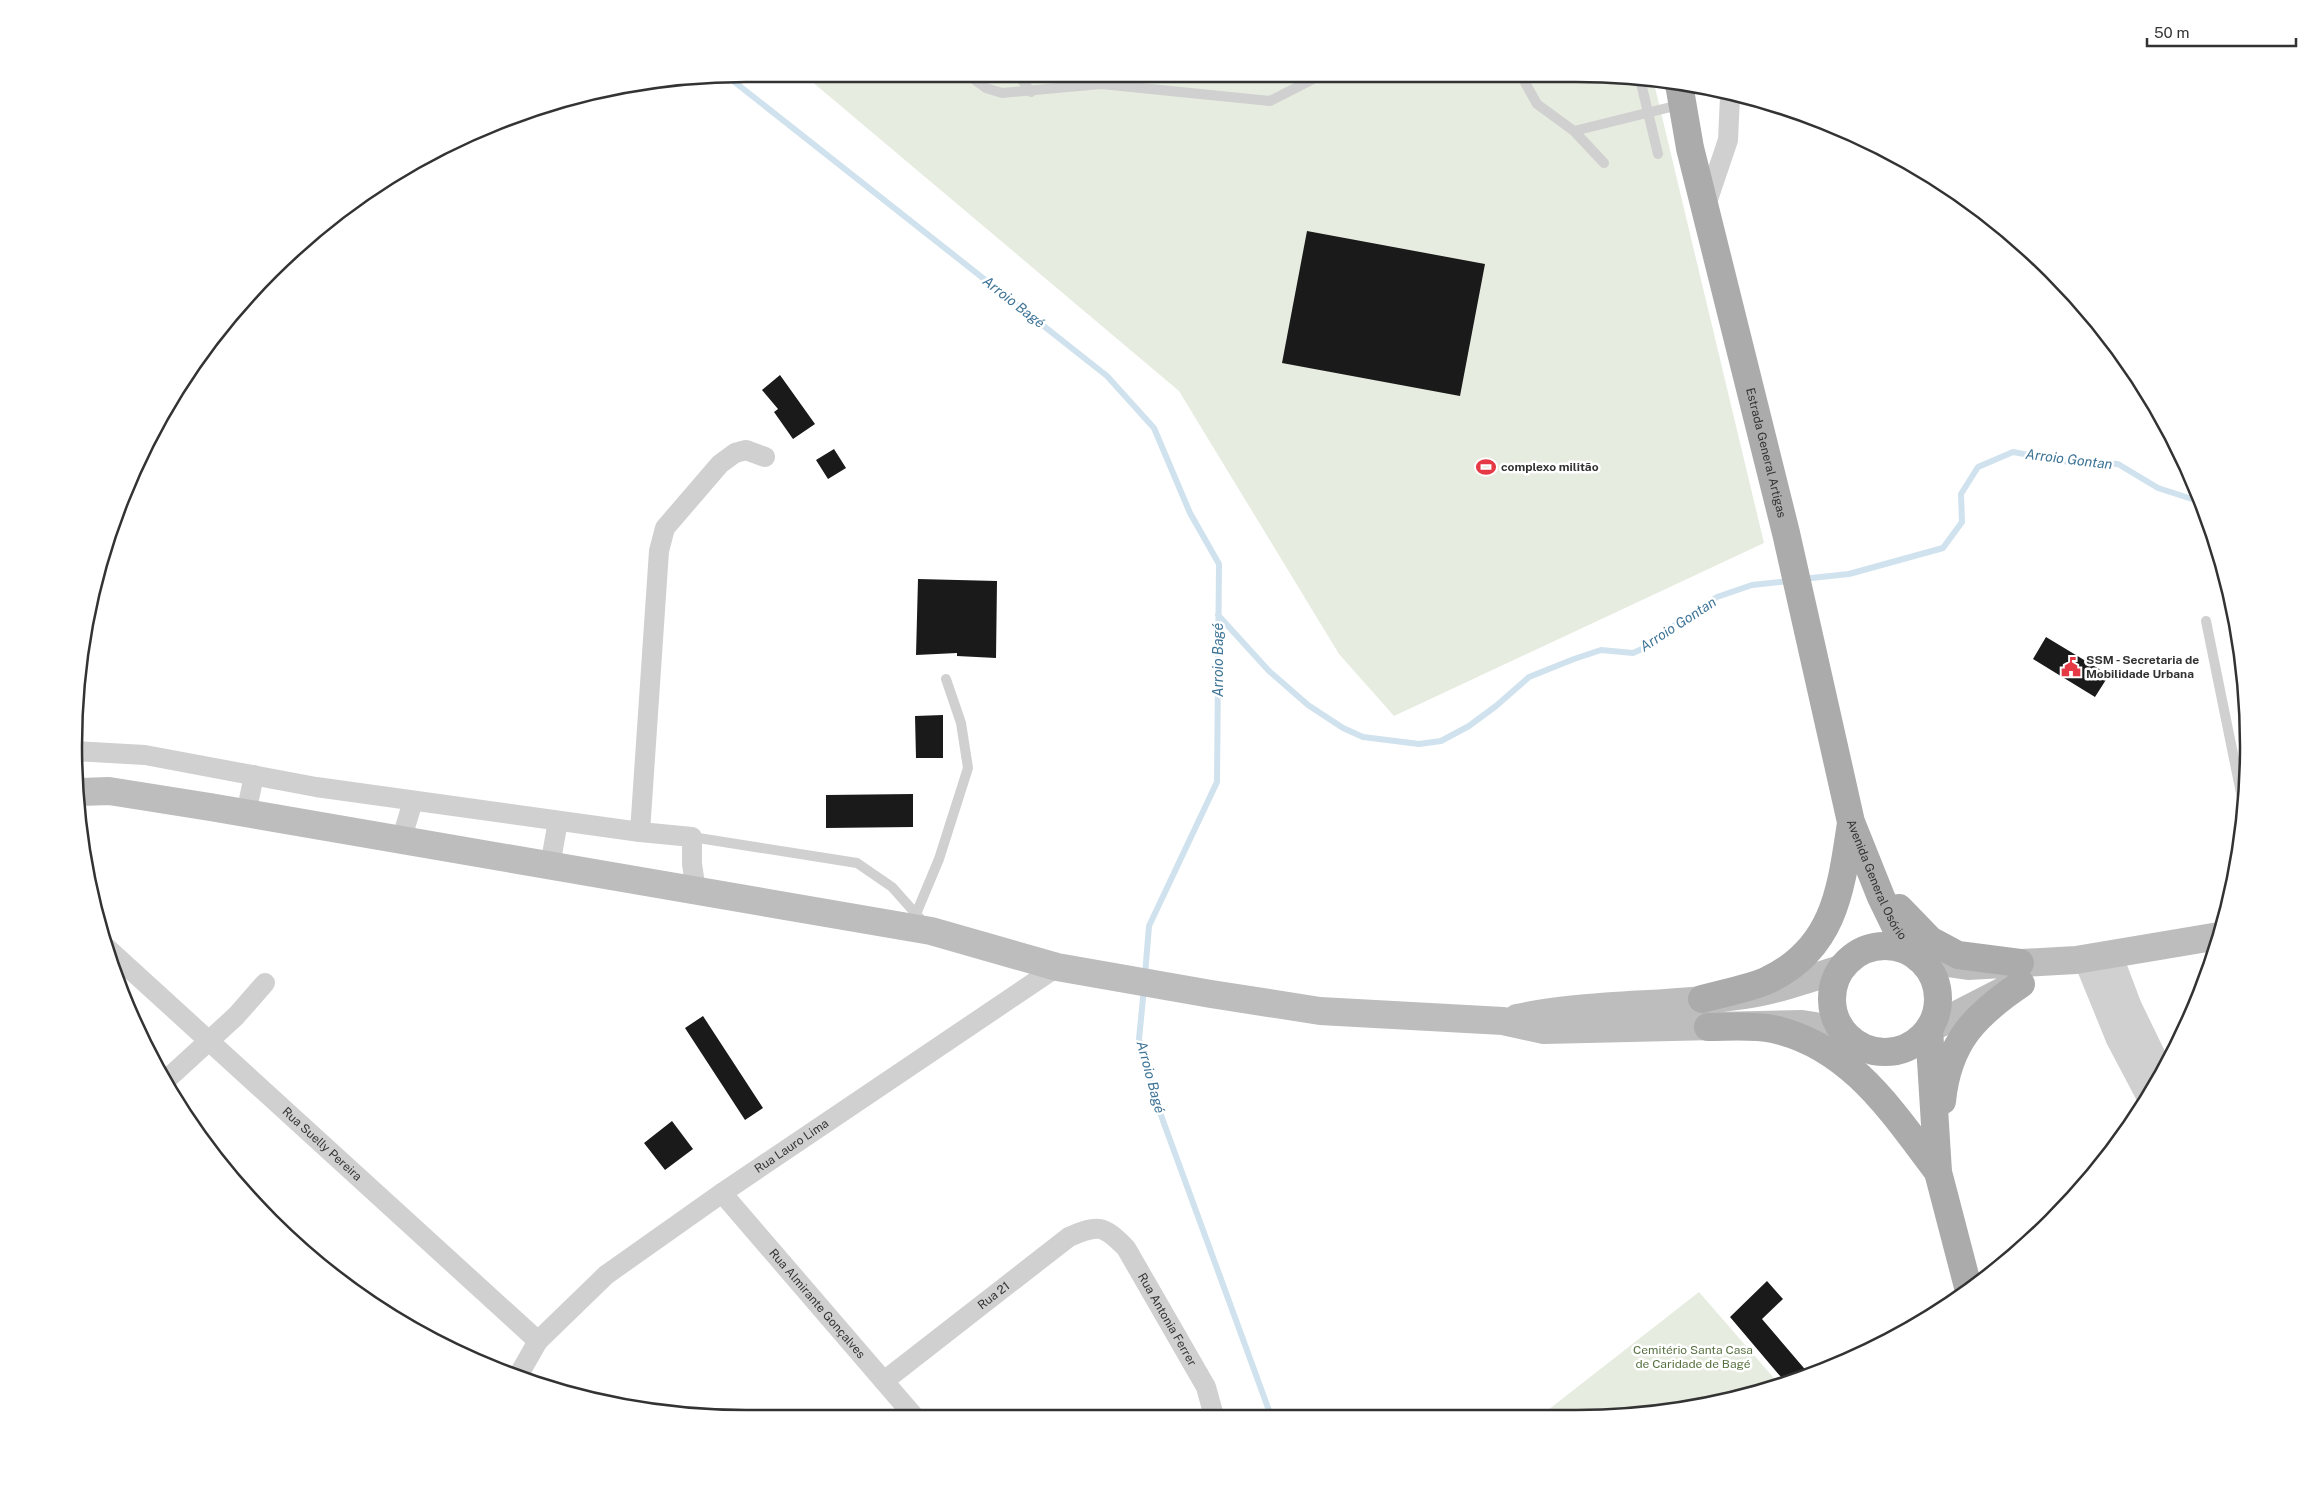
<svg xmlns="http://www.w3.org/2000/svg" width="2322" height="1493" font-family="'Public Sans',sans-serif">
	<rect width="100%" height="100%" fill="#fff"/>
	<path fill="#e6ecdf" d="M1653 79 1764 543 1394 716 1339 654 1179 391 810 80Z
		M1699 1292 1780 1385 1750 1396 1620 1418 1539 1417Z"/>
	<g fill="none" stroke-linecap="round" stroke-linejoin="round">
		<path stroke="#cfe2ee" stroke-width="6" d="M732 80 1107 376 1154 428 1190 513 1219 564 1217 782 1149 926 1145 975
			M1802 579 1849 574 1943 548 1962 522 1961 494 1978 467 2013 452 2060 461 2118 464 2158 488 2192 499 2198 498
			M1218 615 1269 671 1308 705 1343 728 1363 737 1419 744 1441 741 1469 726 1496 706 1529 677 1574 659 1601 650 1633 653 1651 645 1663 633 1717 597 1752 585 1789 581
			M1144 988 1139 1039 1158 1107 1271 1416"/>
	</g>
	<path fill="#1a1a1a" d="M1307 231 1485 264 1460 396 1282 363Z
		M780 375 815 424 793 439 774 412 778 409 762 390Z
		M834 449 846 468 828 479 816 460Z
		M918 579 997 581 996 658 957 656V653L916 655Z
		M2046 637 2109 675 2095 697 2033 659Z
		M943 715V758H916L915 716Z
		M913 794V827L826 828V795Z
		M703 1016 763 1108 745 1120 685 1028Z
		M672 1121 693 1149 665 1170 644 1143Z
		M1767 1281 1783 1299 1762 1319 1809 1374 1786 1383 1730 1317Z"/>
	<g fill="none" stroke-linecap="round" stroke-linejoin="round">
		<path stroke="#d0d0d0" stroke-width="10" d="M1523 79 1537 104 1574 131 1604 163
			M1640 79 1658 154
			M975 80 986 88 1002 93 1101 84 1270 101 1313 79
			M1022 80 1031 92
			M1574 131 1683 104
			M2206 621 2244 808
			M692 837 857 863 892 887 925 924
			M916 914 939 859 968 768 961 723 946 679"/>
		<g stroke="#d0d0d0" stroke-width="20">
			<path d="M1705 208 1728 140 1730 97"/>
			<path d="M74 751 145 755 316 787 640 832"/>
			<path d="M246 814 254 775"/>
			<path d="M401 841 413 801"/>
			<path d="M550 866 558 821"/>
			<path d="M696 891 692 864V837L640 832 659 551 665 528 720 464 735 453 746 450 765 457"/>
			<path id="s1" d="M107 948 538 1341"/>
			<path d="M165 1081 236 1016 265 983"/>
			<path id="s2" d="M722 1193 913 1415"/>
			<path id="s3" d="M518 1376 538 1341 606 1275 722 1193 1057 967"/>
			<path id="s4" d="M884 1381 1069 1237C1099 1224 1103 1225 1126 1248L1206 1387 1214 1416"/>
		</g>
		<path stroke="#d0d0d0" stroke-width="26" d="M2109 954 2129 1007 2161 1073
			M2086 958 2119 1039 2148 1094"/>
		<path stroke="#bdbdbd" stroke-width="28" d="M80 792 109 791 210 807 931 931 1057 967 1211 994 1320 1011 1503 1021 1544 1030 1802 1024 1841 1030
			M1920 959 1968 966 2076 960 2219 936
			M1517 1018C1592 1002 1669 1007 1745 995 1777 990 1809 979 1840 969
			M1929 1029 2003 991"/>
		<g stroke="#ababab" stroke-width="28">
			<path id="s5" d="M1679 84 1690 148 1786 533 1851 822 1881 897 1896 928 1920 959"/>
			<path d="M1899 908 1930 940 1958 955 2020 963"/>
			<circle cx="1885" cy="999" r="53"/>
			<path d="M1702 999C1723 993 1748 989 1768 980 1835 948 1841 889 1851 823"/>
			<path d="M1708 1027C1729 1027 1753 1025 1773 1029 1851 1046 1893 1113 1938 1172"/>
			<path d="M1929 1029 1938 1172 1968 1287"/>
			<path d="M1942 1101C1948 1042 1975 1015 2021 984"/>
		</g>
	</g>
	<defs>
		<symbol id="stadium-bare" viewBox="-9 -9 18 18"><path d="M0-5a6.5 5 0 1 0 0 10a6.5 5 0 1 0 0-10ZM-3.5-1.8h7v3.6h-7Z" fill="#e63946" stroke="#fff" stroke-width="2.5" paint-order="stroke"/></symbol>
		<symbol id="civic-bare" viewBox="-9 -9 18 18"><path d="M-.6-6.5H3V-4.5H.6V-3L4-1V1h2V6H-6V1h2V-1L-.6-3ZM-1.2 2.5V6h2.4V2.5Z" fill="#e63946" stroke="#fff" stroke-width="2.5" paint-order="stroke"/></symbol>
	</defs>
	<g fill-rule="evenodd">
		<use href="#stadium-bare" x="1472" y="453" width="28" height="28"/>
		<use href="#civic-bare" x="2057" y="653" width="28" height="28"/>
	</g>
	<g text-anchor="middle" stroke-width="5" stroke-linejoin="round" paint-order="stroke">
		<g font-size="12" fill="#333" stroke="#fff">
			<text dy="4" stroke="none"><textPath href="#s5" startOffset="379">Estrada General Artigas</textPath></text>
			<text dy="4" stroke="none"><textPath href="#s5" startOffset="821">Avenida General Osório</textPath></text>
			<text dy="4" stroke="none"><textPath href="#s1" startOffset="291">Rua Suelly Pereira</textPath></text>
			<text dy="4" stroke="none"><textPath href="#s3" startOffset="361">Rua Lauro Lima</textPath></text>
			<text dy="4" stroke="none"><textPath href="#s4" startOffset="139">Rua 21</textPath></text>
			<text dy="4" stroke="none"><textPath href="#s2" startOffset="146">Rua Almirante Gonçalves</textPath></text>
			<text dy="4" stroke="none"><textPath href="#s4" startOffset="382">Rua Antonia Ferrer</textPath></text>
		</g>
		<g font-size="12" font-weight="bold" fill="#333" stroke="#fff" text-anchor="start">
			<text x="1501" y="471">complexo militão</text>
			<text x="2086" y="664">SSM - Secretaria de<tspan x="2086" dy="14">Mobilidade Urbana</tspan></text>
		</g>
		<g font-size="12" fill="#56703f" stroke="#fff">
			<text x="1693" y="1354">Cemitério Santa Casa<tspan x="1693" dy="14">de Caridade de Bagé</tspan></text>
		</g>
		<g font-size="14" font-style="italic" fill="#3f7597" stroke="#fff">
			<text transform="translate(1014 302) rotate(38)" y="5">Arroio Bagé</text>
			<text transform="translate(2069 459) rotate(7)" y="5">Arroio Gontan</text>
			<text transform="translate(1678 624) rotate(-33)" y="5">Arroio Gontan</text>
			<text transform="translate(1218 660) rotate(-90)" y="5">Arroio Bagé</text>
			<text transform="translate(1151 1077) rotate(75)" y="5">Arroio Bagé</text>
		</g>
	</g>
	<path d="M0 0H2322V1493H0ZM746 82H1576A664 664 0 0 1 2240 746V746A664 664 0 0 1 1576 1410H746A664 664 0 0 1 82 746V746A664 664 0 0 1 746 82Z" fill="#fff" fill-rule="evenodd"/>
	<path fill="none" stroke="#333" stroke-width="2.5" d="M746 82H1576A664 664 0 0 1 2240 746V746A664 664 0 0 1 1576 1410H746A664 664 0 0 1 82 746V746A664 664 0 0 1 746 82Z"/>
	<path d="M2147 38v8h149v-8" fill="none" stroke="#333333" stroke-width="2.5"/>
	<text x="2154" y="38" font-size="15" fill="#333333" stroke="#ffffff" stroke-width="4" paint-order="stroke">50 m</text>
</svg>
